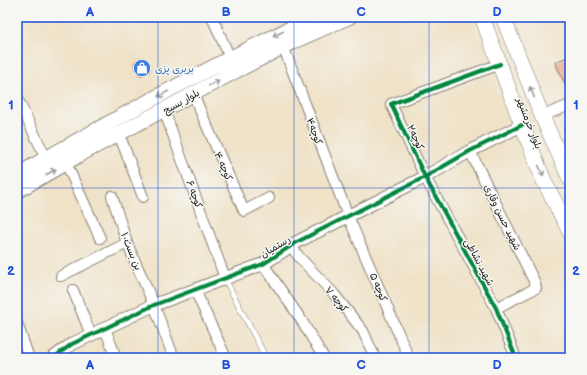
<svg xmlns="http://www.w3.org/2000/svg" width="587" height="375" font-family="'Balsamiq Sans','Playpen Sans Arabic',sans-serif">
	<rect width="100%" height="100%" fill="#f6f6f2"/>
	<filter id="ink" filterUnits="userSpaceOnUse"><feTurbulence type="fractalNoise" baseFrequency=".025" numOctaves="2"/><feDisplacementMap in="SourceGraphic" scale="8" xChannelSelector="R" yChannelSelector="G"/><feConvolveMatrix kernelMatrix="1 2 1 2 8 2 1 2 1" color-interpolation-filters="sRGB"/></filter>
	<filter id="wash" filterUnits="userSpaceOnUse"><feTurbulence type="fractalNoise" baseFrequency=".012" numOctaves="4" result="noise"/><feDisplacementMap in="SourceGraphic" scale="16" xChannelSelector="R" yChannelSelector="G"/><feGaussianBlur stdDeviation="0.9" result="paint"/><feColorMatrix in="noise" values="0 0 0 0 0 0 0 0 0 0 0 0 0 0 0 0 0 1.4 0 .05"/><feComposite in="paint" operator="in"/></filter>
	<g filter="url(#wash)">
		<rect width="100%" height="100%" fill="#efe2c7"/>
		<g id="blocks">
			<path fill="#e99d78" d="M570 56V94L555 62Z
				M144 60 150 71 140 76 134 65Z"/>
		</g>
	</g>
	<g filter="url(#ink)">
		<use href="#blocks" fill-opacity="0" stroke="#867f72" stroke-width="1"/>
		<g fill="none" stroke-linecap="round" stroke-linejoin="round">
			<defs>
				<path id="service" d="M225 279 266 358"/>
				<path id="minor" d="M212 17 230 58
					M283 46 348 216 409 358
					M500 64 391 104 425 177 496 308 516 358
					M193 94 244 211 269 198
					M17 98 46 158
					M164 110 225 278
					M542 116 570 105
					M119 134 143 197
					M470 151 535 283 536 288 496 308
					M66 163 100 238
					M112 196 127 243 154 305 174 358
					M291 246 299 257 334 294 363 331 375 358
					M263 264 300 318 324 358
					M61 276 127 243
					M73 290 91 335
					M195 290 226 358
					M17 323 29 358
					M105 328 116 358"/>
				<path id="tertiary" d="M53 358 72 344 154 305 263 264 297 242 425 177 470 151 522 125"/>
				<path id="secondary" d="M17 175C114 119 212 65 314 17
					M17 191 81 154 234 72 297 40 349 17"/>
				<path id="primary" d="M482 17 522 125 544 181 570 232
					M503 17 542 116 570 179"/>
			</defs>
			<use href="#service" stroke="#867f72" stroke-width="6"/>
			<use href="#minor" stroke="#867f72" stroke-width="12"/>
			<use href="#tertiary" stroke="#867f72" stroke-width="14"/>
			<use href="#secondary" stroke="#867f72" stroke-width="16"/>
			<use href="#primary" stroke="#867f72" stroke-width="16"/>
			<use href="#service" stroke="#fff" stroke-width="5"/>
			<use href="#minor" stroke="#fff" stroke-width="10"/>
			<use href="#tertiary" stroke="#fff" stroke-width="12"/>
			<use href="#secondary" stroke="#fff" stroke-width="14"/>
			<use href="#primary" stroke="#fff" stroke-width="15"/>
			<defs>
				<path id="cycleway" d="M500 64 391 104 425 177 496 308 516 358
					M53 358 72 344 154 305 263 264 297 242 425 177 470 151 522 125"/>
			</defs>
			<use href="#cycleway" stroke="#f6f6f2" stroke-width="6"/>
			<use href="#cycleway" stroke="#00873e" stroke-width="4"/>
		</g>
		<defs><path id="oneway-shaft" d="M-6 0H5M1.5-3L5.5 0L1.5 3" fill="none" stroke-width="1.6" stroke-linecap="round" stroke-linejoin="round"/></defs>
		<g stroke="#999">
			<use href="#oneway-shaft" transform="translate(278 34) rotate(153)"/>
			<use href="#oneway-shaft" transform="translate(214 83) rotate(-29)"/>
			<use href="#oneway-shaft" transform="translate(532 92) rotate(-112)"/>
			<use href="#oneway-shaft" transform="translate(163 94) rotate(152)"/>
			<use href="#oneway-shaft" transform="translate(541 171) rotate(68)"/>
			<use href="#oneway-shaft" transform="translate(51 172) rotate(-30)"/>
		</g>
	</g>
	<path fill="none" stroke="#1d4ed8" stroke-width="1" stroke-opacity="0.55" d="M158 17V358M294 17V358M429 17V358M17 188H570"/>
	<defs>
		<symbol id="shop-disc" viewBox="-11 -11 22 22"><circle r="9.5" fill="#3f7fe0" stroke="#f6f6f2"/><path d="M-5-2.5h2.3a2.7 3.5 0 0 1 5.4 0H5L5.5 6h-11ZM-1.5-2.5h3a1.5 2.3 0 0 0-3 0Z" fill="#fff"/></symbol>
	</defs>
	<g fill-rule="evenodd">
		<use href="#shop-disc" x="132" y="58" width="20" height="20"/>
	</g>
	<g text-anchor="middle" stroke-width="3" stroke-linejoin="round" paint-order="stroke">
		<g font-size="10" fill="#366cbe" stroke="#f6f6f2" text-anchor="start">
			<text x="155" y="72">بربری پزی</text>
		</g>
		<g font-size="10" fill="#1c1c1c" stroke="#f6f6f2">
			<text transform="translate(181 101) rotate(-29)" y="4">بلوار بسیج</text>
			<text transform="translate(530 123) rotate(69)" y="4">بلوار خرمشهر</text>
			<text transform="translate(315 131) rotate(69)" y="4">کوچه۴</text>
			<text transform="translate(416 137) rotate(65)" y="4">کوچه۲</text>
			<text transform="translate(224 166) rotate(66)" y="4">کوچه ۴</text>
			<text transform="translate(195 194) rotate(70)" y="4">کوچه ۶</text>
			<text transform="translate(503 217) rotate(64)" y="4">شهید حسن وقاری</text>
			<text transform="translate(275 246) rotate(-31)" y="4">رستمیان</text>
			<text transform="translate(132 251) rotate(68)" y="4">بن بست۱۰</text>
			<text transform="translate(480 262) rotate(62)" y="4">شهید نشاطی</text>
			<text transform="translate(379 287) rotate(67)" y="4">کوچه ۵</text>
			<text transform="translate(337 299) rotate(50)" y="4">کوچه ۷</text>
		</g>
	</g>
	<rect width="587" height="375" fill="none" stroke="#f6f6f2" stroke-width="44"/>
	<rect x="22" y="22" width="543" height="331" fill="none" stroke="#1d4ed8" stroke-width="1.5"/>
	<g font-size="13" text-anchor="middle" font-weight="bold" fill="#1d4ed8">
		<text x="90" y="16">A</text>
		<text x="226" y="16">B</text>
		<text x="361" y="16">C</text>
		<text x="497" y="16">D</text>
		<text x="11" y="109">1</text>
		<text x="576" y="109">1</text>
		<text x="11" y="275">2</text>
		<text x="576" y="275">2</text>
		<text x="90" y="369">A</text>
		<text x="226" y="369">B</text>
		<text x="361" y="369">C</text>
		<text x="497" y="369">D</text>
	</g>
</svg>
